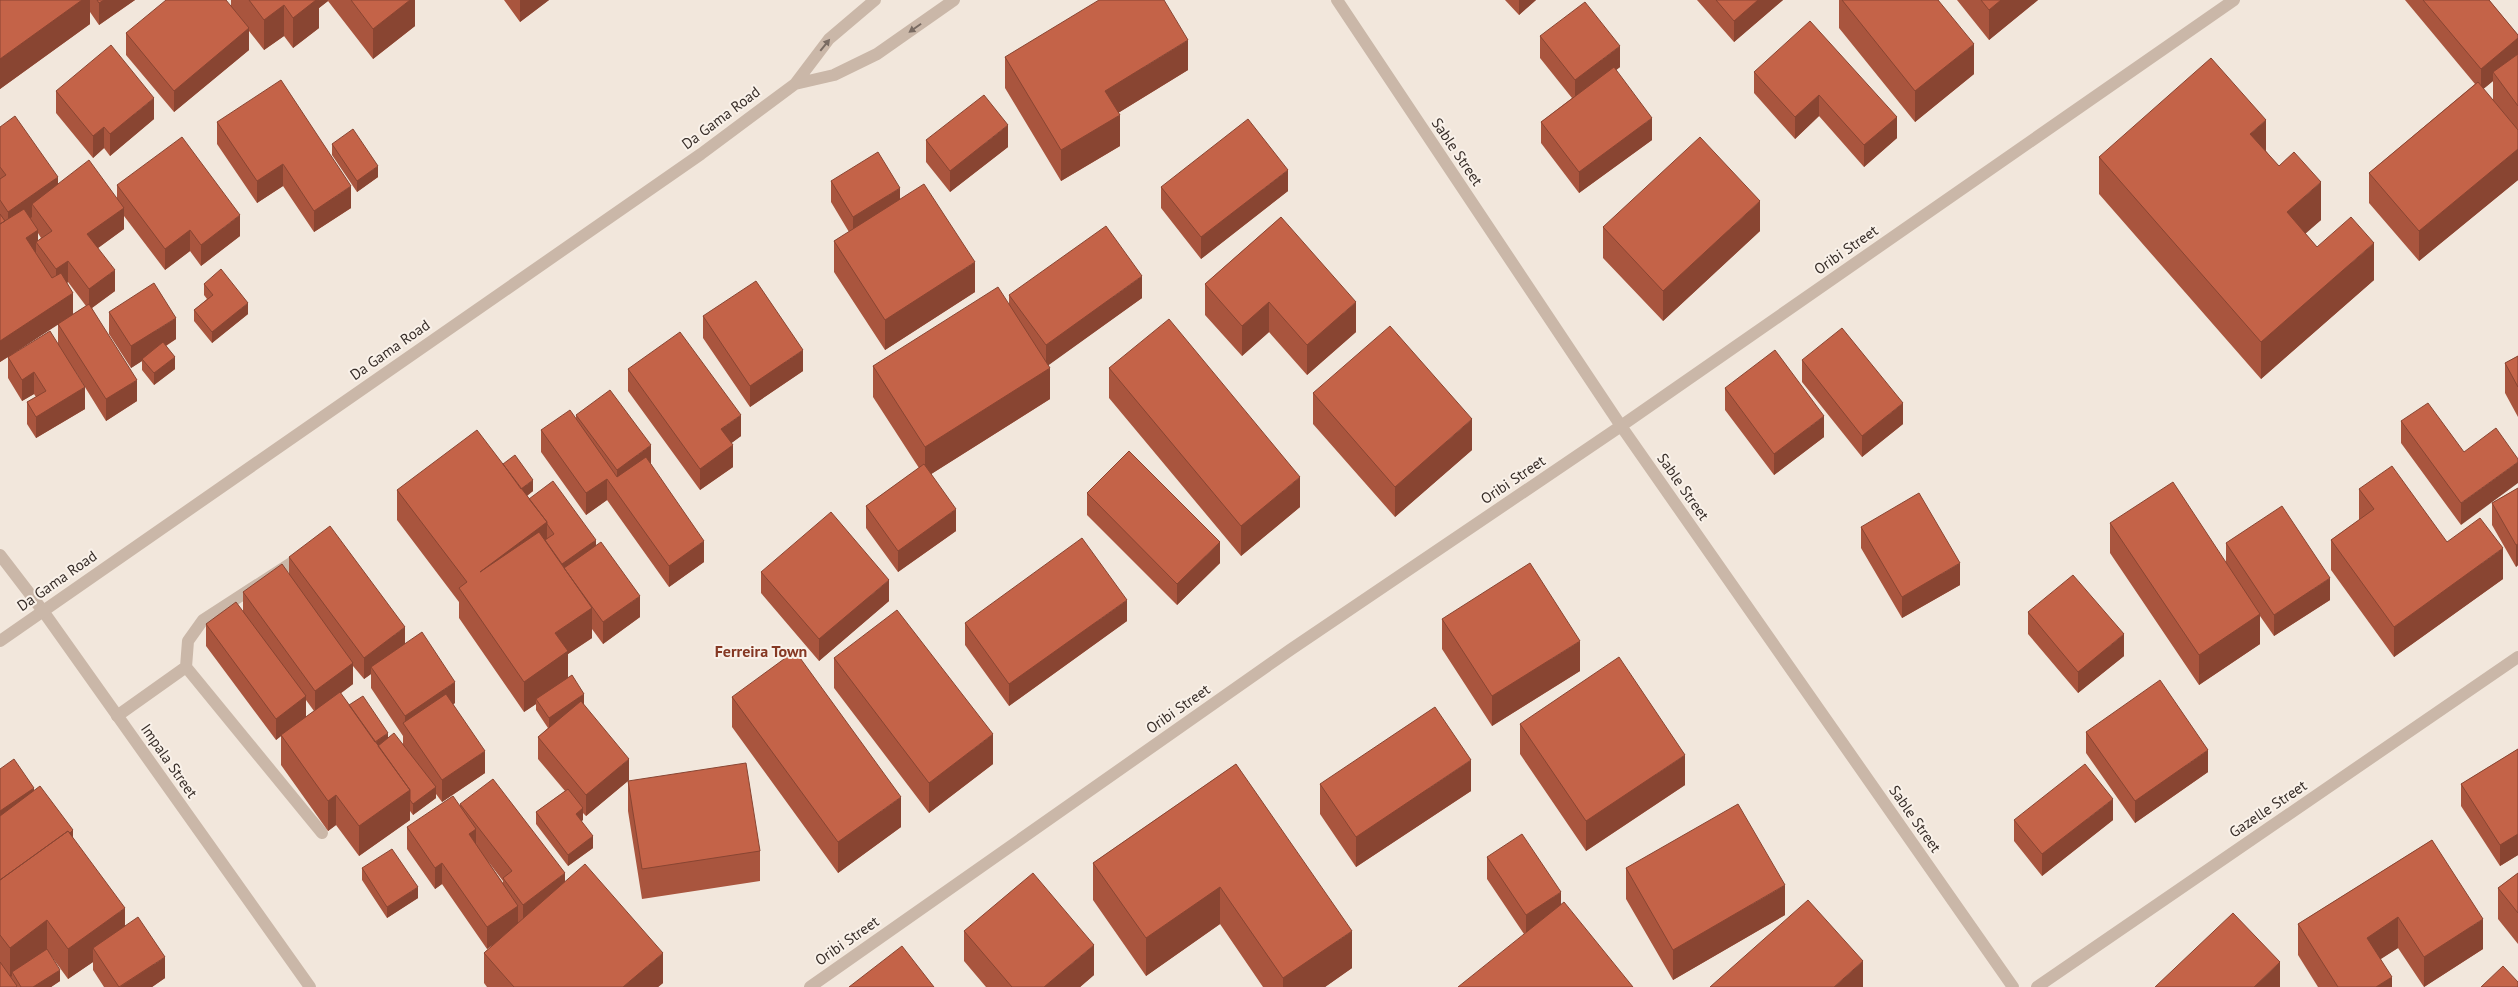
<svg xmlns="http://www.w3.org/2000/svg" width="2518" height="987" font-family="'PT Sans',sans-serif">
	<rect width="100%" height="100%" fill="#f2e7dc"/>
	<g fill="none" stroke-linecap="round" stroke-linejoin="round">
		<path stroke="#cab7a8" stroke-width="12" d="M302 556 203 620 188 641 186 667 322 833
			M117 716 186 667"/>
		<path stroke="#cab7a8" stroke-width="12" d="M1337 0 1621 426 2013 987
			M0 555 43 611 310 987
			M810 987 1290 650 1621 426 2234 0
			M2037 987 2518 657"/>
		<path stroke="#cab7a8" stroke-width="12" d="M795 84 834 75 877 54 954 0
			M0 641 701 154 795 84 829 39 875 0"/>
	</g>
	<path fill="#a9553e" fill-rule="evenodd" d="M0 0H135L99 25 90 12V24L0 89Z
		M231 0H415V26L373 59 328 1 319 8V28L293 48 284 36 264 50 249 31V50L174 112 126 55V33L231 6Z
		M504 0H549L520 22Z
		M1505 0H1536L1519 15Z
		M1697 0H1783L1734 42Z
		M1839 0H1938L1974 74 1915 122 1839 28Z
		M1957 0H2038L1989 40Z
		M2405 0H2489L2518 35V180L2419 261 2369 203V173L2475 84ZM2493 81V100L2483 89Z
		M1540 36 1620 67 1616 70 1652 140 1579 193 1541 143V122L1572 98 1540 58Z
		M1005 57 1188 70 1118 113 1120 146 1061 181 1005 88Z
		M1754 72 1897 117V138L1864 167 1819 116 1795 139 1754 93Z
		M56 91 154 119 110 156 104 148 93 158 56 113Z
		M217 122 351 208 314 232 283 186 257 203 217 144Z
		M0 127 58 184 117 199V185L240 236 201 266 190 251 165 270 124 216V229L98 248 115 291 92 308 137 401 106 421 75 371 85 409 36 438 27 424V402L36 397 34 394 22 401 8 378V357L0 362ZM38 233 41 238 38 241ZM68 282 86 306 73 314 67 283ZM58 324V345L13 354Z
		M926 140 1008 147 950 192 926 162Z
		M332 144 378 177 357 192 332 155Z
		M2266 151 2321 220 2305 233 2317 247 2374 280 2261 379 2099 194V157Z
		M831 181 900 199 975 292 885 350 834 272V241L849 232 831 202Z
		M1161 187 1288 191 1201 259 1161 208Z
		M1281 217 1356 332 1307 375 1269 332 1242 356 1205 315V284Z
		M1603 227 1760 231 1663 321 1603 258Z
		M204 284 248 314 212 343 194 321V310L207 299 204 295Z
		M1009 295 1142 298 1048 365 1050 399 931 474 956 531 898 572 866 528V506L919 468 873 397V366L1009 304Z
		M109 312 176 339 166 346 175 369 154 385 142 370V361L131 368 109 334Z
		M703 316 803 371 750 407 703 338Z
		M2518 356V417L2505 393V363Z
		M1802 360 1903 424 1862 457 1802 382Z
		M1109 368 1300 507 1241 556 1109 398Z
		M628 369 741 436 731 443 733 467 700 490 628 391Z
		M1725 388 1824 437 1774 475 1725 410Z
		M1313 393 1472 450 1395 517 1313 424Z
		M576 415 651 464 704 562 669 587 607 500 586 515 541 452V430L576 419Z
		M2401 421 2464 452 2461 525 2401 443Z
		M503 464 533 491 527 496 529 499 596 545 640 617 603 644 592 629V638L568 654V678L629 780 628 781 760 851V881L642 899 628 811V781L586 816 583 813V820L581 821 593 848 568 866 536 824V812L565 791 538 759V737L548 728 536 710V704L524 712 459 618V602L397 520V490Z
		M2518 488V565L2516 567 2492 525V503Z
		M2359 489 2447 542 2503 579 2394 657 2331 570V540L2359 520Z
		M1087 493 1220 563 1177 605 1087 515Z
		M2110 523 2226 563V543L2330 600 2274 636 2260 616V644L2199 685 2110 553Z
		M1861 527 1960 585 1902 618 1861 548Z
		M289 557 405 643 455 703 453 704 485 773 442 802 436 794V798L413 815 410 811V820L359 856 336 825 328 831 281 765V736L276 740 206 646V624L243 612V592L289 575ZM353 666 364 679 371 674V688L403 736V744L388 738 349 705 340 694 353 684ZM306 700 314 711 306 717Z
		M761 572 889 601 819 661 761 593Z
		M2028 612 2124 656 2078 693 2028 634Z
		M1442 619 1580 671 1492 726 1442 649Z
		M1127 621 1009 706 965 645V623Z
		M834 658 993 764 929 813 834 688Z
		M732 697 901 827 838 873 732 727Z
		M1520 724 1685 785 1586 851 1520 754Z
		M2086 732 2208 772 2135 823 2086 753Z
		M2518 749V855L2500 866 2461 806V784Z
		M1236 764 1352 968 1325 987H1263L1220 924 1146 976 1093 900V863Z
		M0 769 34 791 73 838 125 926 165 978 152 987H104L93 970V962L68 979 49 953 60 981 51 987H0Z
		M1320 784 1471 791 1356 867 1320 814Z
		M460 804 565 882 663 983 658 987H487L484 983V953L494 943 487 949 442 884 435 889 407 849V827L460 807ZM487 860 503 881V883Z
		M2014 820H2113L2042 876 2014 841Z
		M2432 840 2483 949 2424 987 2398 948 2380 959 2392 987H2318L2298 955V924Z
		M1487 857 1561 904 1524 934 1487 879Z
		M362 868 418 898 387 918 362 880Z
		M1626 868 1785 915 1673 980 1626 899Z
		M2518 873V944L2498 919V888Z
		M964 931 1094 975 1080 987H986L964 961Z"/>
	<path fill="#894532" d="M82 0H90V24L0 89V59Z
		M104 0H135L99 25V3Z
		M309 0H328V1L319 8V28L293 48V18Z
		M410 0H415V26L373 59V29Z
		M520 0H549L520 22Z
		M1519 0H1536L1519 15Z
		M1758 0H1783L1734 42V21Z
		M2001 0H2038L1989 40V10Z
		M284 5V36L264 50V20Z
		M249 28V50L174 112V91Z
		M2518 38V60L2493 72V81L2481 91V69Z
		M1188 40V70L1105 121V91Z
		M1974 44V74L1915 122V91Z
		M1620 46V67L1575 102V80Z
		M1819 95V116L1795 139V117Z
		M154 98V119L110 156V134Z
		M1120 115V146L1061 181V150Z
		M1897 117V138L1864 167V145Z
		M1652 118V140L1579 193V172Z
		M2266 120V158L2250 134Z
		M1008 125V147L950 192V171Z
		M104 127V148L93 158V136Z
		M2518 149V180L2419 261V231Z
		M283 164V186L257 203V181Z
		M378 166V177L357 192V181Z
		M1288 170V191L1201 259V237Z
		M58 177V198L32 204V217L8 233V212Z
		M2321 182V220L2287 250V212Z
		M351 186V208L314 232V211Z
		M900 188V210L853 238V217Z
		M1760 201V231L1663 321V291Z
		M124 208V229L87 256V234Z
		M240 215V236L201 266V245Z
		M38 230V245L36 242V252L26 259V238Z
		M190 230V251L165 270V249Z
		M2374 243V280L2261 379V342Z
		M68 261V282L56 291V269Z
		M975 262V292L885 350V320Z
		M115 270V291L89 310V289Z
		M1142 276V298L1046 367V345Z
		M73 293V315L0 362V341Z
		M1269 302V332L1242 356V326Z
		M1356 302V332L1307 375V345Z
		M248 303V314L212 343V332Z
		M176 318V339L143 360 142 359V361L131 368V346Z
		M803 350V371L750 407V386Z
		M175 357V369L154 385V373Z
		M1050 368V399L925 478V447Z
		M34 372V394L22 401V380Z
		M137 380V401L106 421V399Z
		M85 387V409L36 438V417Z
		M1903 403V424L1862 457V436Z
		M741 415V436L721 451V429Z
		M1824 416V437L1774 475V454Z
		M1472 419V450L1395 517V487Z
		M651 445V467L617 492V470Z
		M733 445V467L700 490V469Z
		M2518 462V483L2461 525V503Z
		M1300 477V507L1241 556V526Z
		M607 479V500L586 515V493Z
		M533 480V491L517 503V492Z
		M956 509V531L898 572V551Z
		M547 522V548L480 572Z
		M596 540V561L571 579 559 566Z
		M704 541V562L669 587V566Z
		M1220 542V563L1177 605V584Z
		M2518 544V565L2516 567V545Z
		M2503 548V579L2394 657V627Z
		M1960 563V585L1902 618V597Z
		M2330 578V600L2274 636V615Z
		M889 580V601L819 661V639Z
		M640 596V617L603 644V622Z
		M1127 600V621L1009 706V684Z
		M592 608V638L568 654V681L536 699V704L524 712V682L555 633Z
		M2260 614V644L2199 685V655Z
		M405 627V649L371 667V674L364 679V658Z
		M2124 634V656L2078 693V672Z
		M1580 641V671L1492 726V696Z
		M353 663V684L315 712V691Z
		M455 682V703L411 734 405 725V716Z
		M584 694V705L549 729V718Z
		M306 696V718L281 735V736L276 740V719Z
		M388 733V744L375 754 372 745Z
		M993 734V764L929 813V783Z
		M2208 750V772L2135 823V801Z
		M485 751V773L442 802V780Z
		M1685 755V785L1586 851V821Z
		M629 759V780L586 816V795Z
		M1471 760V791L1356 867V837Z
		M436 787V798L413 815V804Z
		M34 788V809L0 833V811Z
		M410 790V820L359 856V826Z
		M336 795V825L328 831V801Z
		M901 797V827L838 873V842Z
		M2113 799V820L2042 876V854Z
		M583 808V820L576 825V814Z
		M476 829V850L469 834Z
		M73 830V852L0 884Z
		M2518 834V855L2500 866V845Z
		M593 836V848L568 866V855Z
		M442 863V884L435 889V868Z
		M565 873V895L523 927V905Z
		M1785 885V915L1673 980V950Z
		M418 887V898L387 918V907Z
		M1220 887V924L1146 976V938Z
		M1561 892V914L1526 937V915Z
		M518 906V927L487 949V927Z
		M125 908V939L93 948V962L68 979V949Z
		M2398 917V948L2367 968V938Z
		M2483 919V949L2424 987V957Z
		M47 920V950L12 972V976L10 978V948Z
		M1352 931V968L1325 987H1283V978Z
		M1094 945V975L1080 987H1044Z
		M663 953V983L658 987H623Z
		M165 957V978L152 987H120Z
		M1863 961V987H1834Z
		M2280 962V987H2254Z
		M60 970V981L51 987H33Z
		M2392 977V987H2376Z"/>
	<path fill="#c46348" stroke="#894532" d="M0 0H82L0 59Z
		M97 0H104L99 3Z
		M166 0H226L249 28 174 91 126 33Z
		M249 0H316L293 18 284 5 264 20Z
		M351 0H410L373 29Z
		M1099 0H1164L1188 40 1105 91 1120 115 1061 150 1005 57Z
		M1716 0H1758L1734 21Z
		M1842 0H1938L1974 44 1915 91Z
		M1981 0H2001L1989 10Z
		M2423 0H2489L2518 35V38L2481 69Z
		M1585 2 1620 46 1575 80 1540 36Z
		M1810 21 1897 117 1864 145 1819 95 1795 117 1754 72Z
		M111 45 154 98 110 134 104 127 93 136 56 91Z
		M2518 54V106L2493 72Z
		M2211 58 2266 120 2250 134 2279 166 2294 152 2321 182 2287 212 2317 247 2351 217 2374 243 2261 342 2099 157Z
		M1614 67 1652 118 1579 172 1541 122Z
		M281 80 351 186 314 211 283 164 257 181 217 122Z
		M2478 82 2518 130V149L2419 231 2369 173Z
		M984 95 1008 125 950 171 926 140Z
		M15 116 58 177 8 212 0 200V179L6 175 0 167V127Z
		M1248 119 1288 170 1201 237 1161 187Z
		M353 129 378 166 357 181 332 144Z
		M182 137 240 215 201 245 190 230 165 249 117 185Z
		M1700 137 1760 201 1663 291 1603 227Z
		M878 152 900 188 853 217 831 181Z
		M89 160 124 208 87 234 115 270 89 289 68 261 56 269 36 242 52 231 32 204Z
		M924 184 975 262 885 320 834 241Z
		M24 209 38 230 26 238 52 278 61 273 73 293 0 341V224Z
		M0 214 5 221 0 224Z
		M1281 217 1356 302 1307 345 1269 302 1242 326 1205 284Z
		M1106 226 1142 276 1046 345 1009 295Z
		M221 269 248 303 212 332 194 310 213 295 204 284Z
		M756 281 803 350 750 386 703 316Z
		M154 283 176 318 131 346 109 312Z
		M998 287 1050 368 925 447 873 366Z
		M89 304 137 380 106 399 58 324Z
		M1169 319 1300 477 1241 526 1109 368Z
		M1390 326 1472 419 1395 487 1313 393Z
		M1842 328 1903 403 1862 436 1802 360Z
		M50 331 85 387 36 417 27 402 46 391 34 372 22 380 8 357Z
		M680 332 741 415 721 429 733 445 700 469 628 369Z
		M163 342 175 357 154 373 142 359Z
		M1775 350 1824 416 1774 454 1725 388Z
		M2518 356V387L2505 363Z
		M610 390 651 445 617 470 576 415Z
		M2428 403 2464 452 2496 428 2518 459V462L2461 503 2401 421Z
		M570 410 617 477 646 457 704 541 669 566 607 479 586 493 541 430Z
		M477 430 547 522 480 572 539 532 592 608 555 633 568 651 524 682 459 588 467 582 397 490Z
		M1129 451 1220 542 1177 584 1087 493Z
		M515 455 533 480 521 489 503 464Z
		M924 464 956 509 898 551 866 506Z
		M2392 466 2447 542 2480 518 2503 548 2394 627 2331 540 2374 509 2359 489Z
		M553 481 596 540 562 564 545 540 554 534 547 524V522L529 499Z
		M2173 482 2260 614 2199 655 2110 523Z
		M2518 488V544L2516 545 2492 503Z
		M1919 493 1960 563 1902 597 1861 527Z
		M2282 506 2330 578 2274 615 2226 543Z
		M831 512 889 580 819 639 761 572Z
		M330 526 405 627 364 658 289 557Z
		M1082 538 1127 600 1009 684 965 623Z
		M601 542 640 596 603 622 564 568Z
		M1530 563 1580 641 1492 696 1442 619Z
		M282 564 353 663 315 691 243 592Z
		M2073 575 2124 634 2078 672 2028 612Z
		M236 602 306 696 276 719 206 624Z
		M897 610 993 734 929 783 834 658Z
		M422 632 455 682 405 716 371 667Z
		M795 651 901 797 838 842 732 697Z
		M1619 657 1685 755 1586 821 1520 724Z
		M572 675 584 694 549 718 536 699Z
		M2160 680 2208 750 2135 801 2086 732Z
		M340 692 410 790 359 826 336 795 328 801 281 735Z
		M446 694 485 751 442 780 403 723Z
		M363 696 388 733 375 742 349 705Z
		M581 701 629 759 586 795 538 737Z
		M1435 707 1471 760 1356 837 1320 784Z
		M394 733 436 787 413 804 410 800V790L378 746Z
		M2518 749V834L2500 845 2461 784Z
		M14 759 34 788 0 811V769Z
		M746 763 760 851 642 869 628 781Z
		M1236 764 1352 931 1283 978 1220 887 1146 938 1093 863Z
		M2085 764 2113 799 2042 854 2014 820Z
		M493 779 565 873 523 905 503 878 512 871 460 804Z
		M40 786 73 830 70 833 68 831 0 880V816Z
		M568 789 583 808 576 814 593 836 568 855 536 812Z
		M453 796 476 829 469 834 518 906 487 927 442 863 435 868 407 827Z
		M1738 804 1785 885 1673 950 1626 868Z
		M68 831 125 908 68 949 47 920 10 948 0 935V880Z
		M1522 834 1561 892 1526 915 1487 857Z
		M2432 840 2483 919 2424 957 2398 917 2367 938 2392 977 2376 987H2338L2298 924Z
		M392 849 418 887 387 907 362 868Z
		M585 864 663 953 623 987H514L484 953Z
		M1033 873 1094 945 1044 987H1012L964 931Z
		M2518 873V913L2498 888Z
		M1808 900 1863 961 1834 987H1710Z
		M1564 902 1633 987H1458Z
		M2233 913 2280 962 2254 987H2155Z
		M138 917 165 957 119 987 93 948Z
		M902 946 934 987H849Z
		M47 949 60 970 33 987H21L12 972Z
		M0 962 17 986 16 987H0Z
		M2503 966 2518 982V987H2481Z"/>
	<defs><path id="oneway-solid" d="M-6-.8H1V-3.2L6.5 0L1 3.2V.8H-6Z" transform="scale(1.25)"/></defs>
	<g fill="#796b62">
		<use href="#oneway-solid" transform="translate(915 28) rotate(145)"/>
		<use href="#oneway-solid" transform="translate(825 45) rotate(-51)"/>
	</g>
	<g text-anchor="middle" stroke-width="4" stroke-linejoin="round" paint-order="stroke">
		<g font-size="15" fill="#372d28" stroke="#f9f1e9">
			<text transform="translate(721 118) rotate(-37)" y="5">Da Gama Road</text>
			<text transform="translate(1457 152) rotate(56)" y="5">Sable Street</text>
			<text transform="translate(1846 250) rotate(-35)" y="5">Oribi Street</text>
			<text transform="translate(390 350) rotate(-35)" y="5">Da Gama Road</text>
			<text transform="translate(1513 480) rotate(-34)" y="5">Oribi Street</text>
			<text transform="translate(1683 487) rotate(55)" y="5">Sable Street</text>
			<text transform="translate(57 581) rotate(-35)" y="5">Da Gama Road</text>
			<text transform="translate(1178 709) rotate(-35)" y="5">Oribi Street</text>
			<text transform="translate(169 761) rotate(55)" y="5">Impala Street</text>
			<text transform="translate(2268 809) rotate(-34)" y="5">Gazelle Street</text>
			<text transform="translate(1915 819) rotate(55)" y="5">Sable Street</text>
			<text transform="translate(847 941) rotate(-35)" y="5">Oribi Street</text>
		</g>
		<g font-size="16" font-weight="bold" fill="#853823" stroke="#f9f1e9">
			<text x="761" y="657">Ferreira Town</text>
		</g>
	</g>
</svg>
